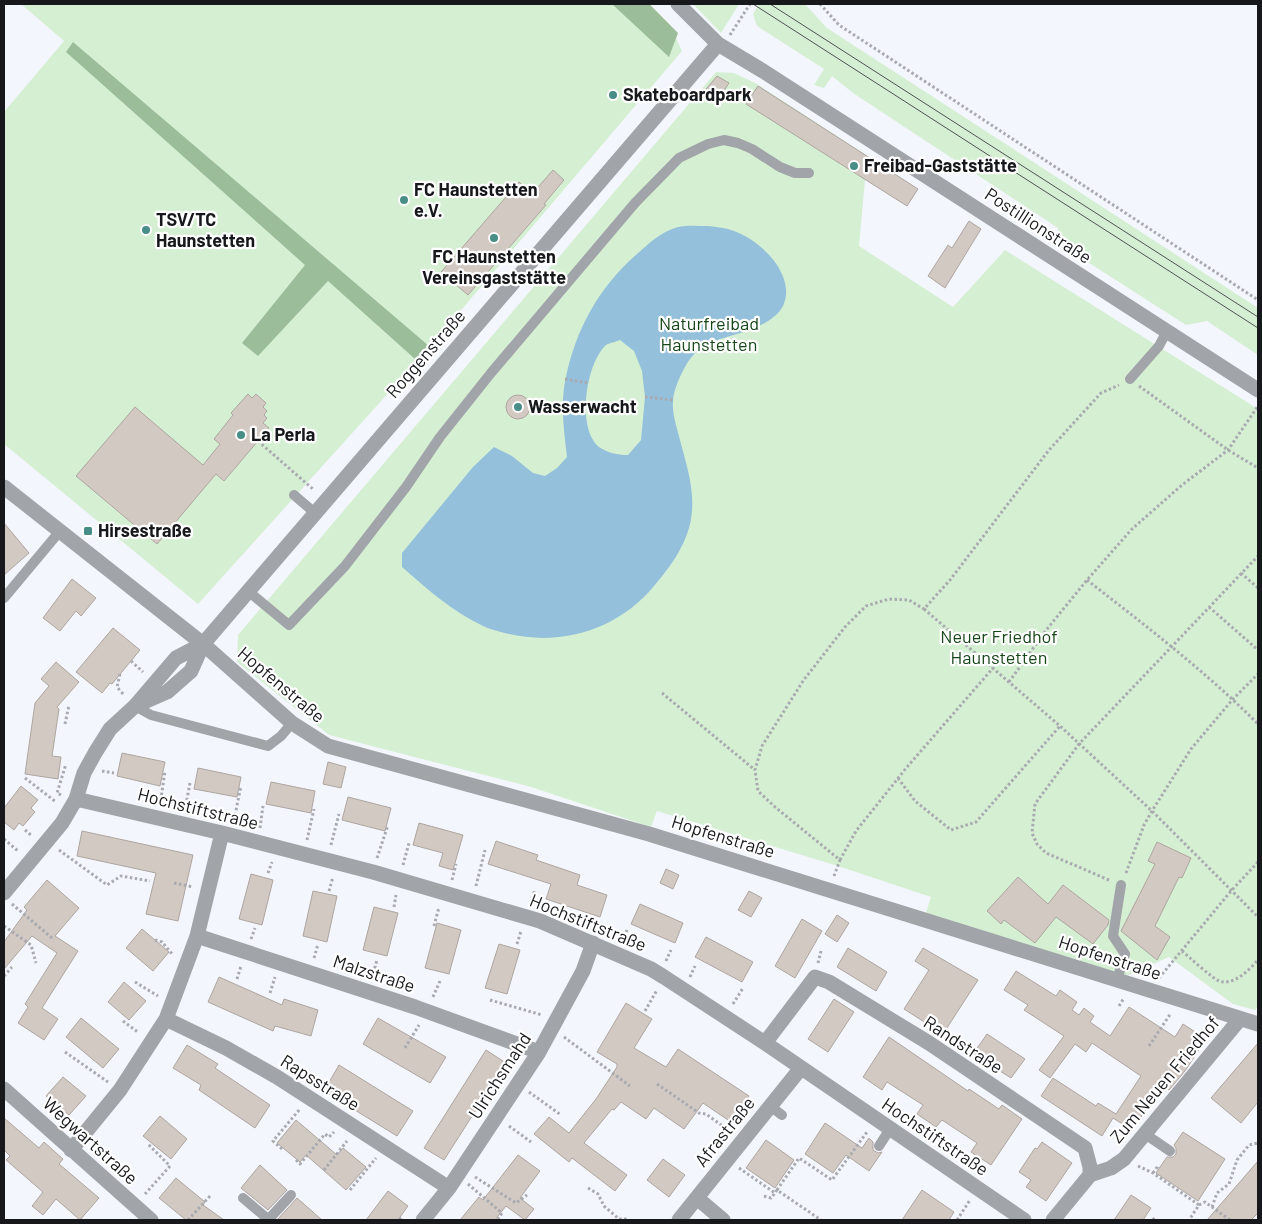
<svg xmlns="http://www.w3.org/2000/svg" width="1262" height="1224" font-family="Barlow,sans-serif">
	<rect width="100%" height="100%" fill="#f4f6fe"/>
	<path fill="#d5efd3" d="M21 4H650L670 25 682 51 428 349 198 604 4 444V112L64 41Z
		M693 4H739L721 33Z
		M759 4H805L827 28 1258 308V355L1207 321 1186 325 1058 243V228L853 93 832 76 824 88 814 85 824 69 757 26 753 14Z
		M716 72 734 73 757 84 877 162 865 180 859 246 953 307 1005 250 1258 409V1006L1255 1010 1233 1004 1169 957 1117 980 924 919 931 897 838 866 657 811 651 827 531 787 329 735 237 662 238 635Z"/>
	<path fill="#9cbd9a" d="M612 4H649L678 33 669 57Z
		M73 42 429 346 415 359 328 281 258 356 242 343 305 265 66 52Z"/>
	<path fill="#95c0db" fill-rule="evenodd" d="M708 226C717 227 726 228 734 231 757 239 784 264 786 289 789 328 733 332 707 344 697 349 689 359 684 369 679 378 673 392 673 402 672 414 677 428 680 440 686 463 694 487 692 511 690 540 672 565 654 586 617 631 557 648 501 632 495 630 489 629 483 626 453 612 427 589 402 567V553L473 467 494 447 512 456 533 473 545 476 557 468 567 457C564 432 560 403 566 377 576 329 599 287 637 254 648 244 662 231 678 227 687 225 698 226 708 226ZM620 340 634 351 642 371 645 397 641 440 628 455C617 455 608 453 599 447 576 429 586 363 606 345 609 343 616 342 620 340Z"/>
	<path fill="#d3c9c3" stroke="#aea5a0" d="M717 76 729 83 716 103 702 94Z
		M758 86 918 189 907 206 746 104Z
		M553 170 564 180 544 204 546 205 468 295 441 272 519 182 532 194Z
		M969 221 981 229 945 288 928 276 948 245 952 248Z
		M248 394 252 398 256 394 266 403 263 407 267 411 264 415 267 418 263 423 269 428 224 481 216 474 157 544 76 476 135 407 203 465 220 444 214 439 233 415 231 413Z
		M506 407a12 12 0 1 1 24 0a12 12 0 1 1-24 0Z
		M4 523 29 553 4 575Z
		M72 579 96 598 81 616 76 611 60 631 43 618Z
		M113 628 140 650 112 684 110 683 102 693 76 672Z
		M56 662 79 682 57 707 59 709 52 756 61 757 58 779 25 774 35 703 49 686 41 679Z
		M122 753 165 762 160 786 117 776Z
		M328 762 346 767 341 788 323 784Z
		M198 768 241 777 237 797 194 789Z
		M271 782 315 791 311 813 266 804Z
		M21 786 38 800 31 808 35 812 23 826 19 823 14 830 4 822V808Z
		M348 797 391 808 385 831 342 820Z
		M419 823 463 835 453 870 439 866 443 853 413 845Z
		M82 831 193 855 178 921 146 914 156 873 77 856Z
		M496 841 538 855 536 860 580 875 577 885 607 895 600 917 546 899 551 884 488 864Z
		M1157 842 1191 858 1182 878 1179 877 1155 926 1170 937 1157 960 1121 931 1155 864 1148 861Z
		M666 869 679 875 673 889 660 883Z
		M251 874 273 880 262 925 239 919Z
		M1018 877 1048 904 1063 885 1109 920 1108 925 1093 944 1056 917 1035 943 1004 920 1001 924 987 911Z
		M47 880 79 908 55 936 78 951 42 1008 58 1019 44 1040 18 1023 28 1007 25 1004 57 953 32 936 4 969V942L27 910 24 907Z
		M313 891 337 896 327 942 303 936Z
		M749 891 762 898 751 917 738 910Z
		M640 904 683 923 675 943 631 924Z
		M374 907 398 913 387 956 363 950Z
		M837 915 849 923 837 942 825 934Z
		M802 919 822 931 795 978 775 966Z
		M437 923 461 930 449 974 425 968Z
		M142 929 169 952 153 971 126 948Z
		M706 937 753 962 742 982 695 957Z
		M499 944 520 950 507 994 485 988Z
		M848 948 887 972 876 991 837 967Z
		M923 948 978 980 943 1034 904 1009 929 970 915 961Z
		M1016 971 1056 996 1060 990 1077 1002 1072 1010 1079 1015 1084 1008 1094 1016 1090 1022 1110 1036 1129 1007 1175 1037 1183 1024 1206 1039 1185 1071 1169 1090 1162 1086 1132 1130 1113 1118 1102 1136 1041 1096 1053 1078 1096 1106 1098 1103 1116 1114 1141 1076 1092 1043 1086 1052 1075 1044 1050 1078 1039 1070 1064 1036 1024 1010 1028 1005 1004 990Z
		M219 977 282 1005 284 999 318 1010 311 1036 275 1026 273 1031 208 1002Z
		M124 982 146 1001 129 1020 108 1002Z
		M834 999 854 1012 828 1052 808 1039Z
		M626 1003 652 1019 634 1048 666 1067 678 1049 749 1096 731 1122 703 1103 684 1129 654 1108 646 1119 621 1102 614 1110 612 1109 584 1143 627 1175 615 1191 572 1158 569 1162 534 1134 549 1117 569 1133 596 1099 617 1067V1064L597 1052Z
		M81 1018 119 1049 103 1068 66 1037Z
		M378 1018 446 1057 430 1083 363 1044Z
		M987 1034 1025 1059 1011 1078 973 1054Z
		M889 1037 968 1091 969 1089 999 1109 1002 1105 1022 1119 991 1165 971 1152 977 1143 942 1120 936 1127 917 1114 923 1105 887 1082 882 1090 863 1077Z
		M1258 1043V1102L1241 1123 1211 1098Z
		M187 1045 218 1064 215 1068 270 1105 255 1128 199 1090 201 1085 173 1068Z
		M486 1050 506 1063 444 1160 424 1148Z
		M339 1065 413 1111 397 1136 324 1091Z
		M63 1077 86 1096 69 1115 46 1096Z
		M160 1116 187 1139 171 1159 143 1136Z
		M4 1118 39 1148 44 1142 63 1159 59 1164 99 1198 80 1220 56 1199 43 1215 32 1206 43 1192 6 1160 10 1156 4 1150Z
		M296 1120 337 1155 343 1148 366 1167 346 1190 306 1155 300 1162 277 1143Z
		M825 1123 862 1148 869 1138 873 1142V1150L878 1153 882 1152 869 1171 846 1155 833 1173 805 1154Z
		M1183 1132 1225 1159 1198 1201 1156 1173 1167 1157H1173L1176 1154V1148L1174 1145Z
		M766 1140 794 1160 775 1188 746 1168Z
		M1042 1142 1072 1163 1046 1201 1026 1187 1031 1180 1019 1172 1035 1148 1037 1149Z
		M518 1155 540 1171 520 1198 534 1209 525 1220 506 1206 495 1220H460L479 1197 483 1200Z
		M663 1159 685 1175 669 1197 647 1180Z
		M1258 1161V1213L1251 1220H1207Z
		M260 1165 287 1190 268 1210 241 1188Z
		M176 1178 205 1202 203 1205 224 1220H186L159 1198Z
		M922 1190 954 1212 949 1220H902Z
		M388 1191 408 1206 398 1220H366Z
		M1131 1195 1151 1208 1143 1220H1114Z
		M297 1198 322 1220H277Z"/>
	<g fill="none" stroke-linecap="round" stroke-linejoin="round">
		<path stroke="#a8aab0" stroke-width="3" stroke-dasharray="2.5 2.5" stroke-linecap="butt" d="M820 4 839 25 1258 300
			M730 35 750 4
			M565 379 588 383
			M1139 386 1228 450 1258 468
			M645 397 673 400
			M258 441 314 490
			M1241 573 1258 588
			M1087 580C1146 626 1205 671 1258 724
			M1209 607 1258 650
			M924 609 1060 726 1152 811 1258 917
			M131 661 143 672
			M120 674 117 687 124 695
			M1009 682 1047 629 1087 580 1132 529 1182 485 1228 450 1258 406
			M662 693 755 770
			M65 724 69 705
			M102 771 114 773
			M25 778 56 802
			M898 778 915 801 951 830 976 822 1060 726
			M61 795 57 793 66 764
			M160 805 165 771
			M185 810 190 783
			M234 820 241 786
			M260 828 263 806
			M25 830 32 836
			M4 839 18 851
			M307 840 314 809
			M331 845 339 814
			M59 850 107 885 121 876 150 881
			M377 858 388 825
			M840 860 856 831 907 767 993 668
			M403 865 409 843
			M268 873 272 862
			M1126 873 1144 825 1152 811 1191 749 1233 699 1258 674
			M834 876 840 860 775 807 758 791 755 770 762 746 803 681 845 627 866 606 889 599 909 600 924 609 950 580 1049 450 1101 393 1119 385
			M452 880 456 864
			M1109 880 1046 853 1037 844 1032 833 1035 804 1079 744 1258 556
			M174 883 193 887
			M476 886 485 850
			M329 891 333 877
			M530 903 535 890
			M12 904 52 938
			M394 907 396 895
			M4 926 31 945 36 963
			M434 926 439 907
			M251 939 255 928
			M155 940 162 942 173 955
			M622 941 627 930
			M517 944 521 931
			M1182 951C1189 957 1212 978 1219 981 1234 986 1249 970 1258 960
			M314 958 318 944
			M666 961 671 950
			M818 963 821 951
			M4 976 12 967
			M690 977 695 966
			M372 978 377 960
			M1159 978 1231 891 1258 862
			M237 979 241 966
			M135 982 158 996
			M270 993 275 977
			M433 997 440 981
			M490 1000 542 1015
			M733 1004 743 988
			M1119 1006 1124 998
			M645 1011 657 990
			M123 1021 139 1033
			M564 1037 630 1086
			M1149 1046 1171 1013
			M405 1048 419 1025
			M65 1052 108 1082
			M657 1084 699 1113 706 1114 731 1132
			M529 1092 561 1115
			M509 1126 531 1142
			M282 1149 273 1141 300 1109
			M296 1160 300 1164 325 1134 329 1137 334 1132
			M1138 1166 1153 1173 1199 1205 1189 1220
			M739 1168 775 1193 777 1190 821 1220
			M324 1170 347 1141
			M1153 1173 1158 1166 1159 1168
			M475 1177 516 1203 527 1195
			M468 1184 502 1213 498 1219
			M588 1188 598 1194 604 1206 619 1219H627L629 1220
			M350 1190 376 1158
			M777 1190 799 1158 832 1180 867 1132
			M145 1194 170 1166 148 1144
			M764 1196 771 1198 775 1193
			M1199 1205 1205 1202 1230 1220
			M1212 1207 1217 1193 1229 1184 1237 1160 1249 1145 1258 1143
			M399 1218 402 1220
			M188 1220 211 1195
			M957 1220 970 1200
			M1153 1220 1156 1216"/>
		<path stroke="#a1a4a8" stroke-width="10" d="M1130 379 1159 346 1167 331
			M294 495 315 513
			M248 591 289 625 345 566 406 487 440 437 491 373 635 203 679 158 708 144 724 140 738 143 752 149 780 167 795 173H809
			M4 598 60 531
			M135 706 151 715 268 746 281 736 292 723
			M1117 980 1125 954 1113 936 1121 885
			M770 1106 782 1115
			M1145 1134 1170 1151
			M879 1146 890 1129
			M243 1198 269 1220
			M268 1220 291 1195"/>
		<path stroke="#a1a4a8" stroke-width="15" d="M678 4 718 44 763 71 1258 390
			M4 487 203 644 292 723 328 746 649 834 1258 1024
			M135 706 167 692 191 671 203 644 718 44
			M76 799 222 833 373 872 540 921 651 969 664 977 765 1043 1024 1220
			M4 893 62 823 76 799 84 773 95 753 110 729 135 706 176 658 203 644
			M197 936 415 1007 539 1052
			M166 1019 226 1048 277 1077 449 1188
			M765 1043 815 977 829 982 929 1043 1085 1148 1090 1167V1175L1053 1220
			M4 1089 151 1220
			M71 1150 120 1090 166 1019 197 936 222 833
			M1090 1175 1111 1168 1124 1159 1240 1019
			M697 1198 723 1220
			M423 1220 449 1188 539 1052 583 971 593 943
			M679 1220 801 1068"/>
		<path stroke="#505256" stroke-width="1" d="M753 4 1258 328
			M770 4 1258 317"/>
	</g>
	<g fill="#488e87" stroke="#fff" stroke-width="2">
		<circle cx="613" cy="95" r="5"/>
		<circle cx="854" cy="166" r="5"/>
		<circle cx="404" cy="200" r="5"/>
		<circle cx="146" cy="230" r="5"/>
		<circle cx="494" cy="238" r="5"/>
		<circle cx="518" cy="407" r="5"/>
		<circle cx="241" cy="435" r="5"/>
		<rect x="83" y="526" width="10" height="10" rx="2.5"/>
	</g>
	<g text-anchor="middle" stroke-width="4.5" stroke-linejoin="round" paint-order="stroke">
		<g font-size="18" font-weight="bold" fill="#17181b" stroke="#fff" text-anchor="start">
			<text x="623" y="101">Skateboardpark</text>
			<text x="864" y="172">Freibad-Gaststätte</text>
			<text x="414" y="196">FC Haunstetten<tspan x="414" dy="21">e.V.</tspan></text>
			<text x="156" y="226">TSV/TC<tspan x="156" dy="21">Haunstetten</tspan></text>
			<text x="494" y="263" text-anchor="middle">FC Haunstetten<tspan x="494" dy="21">Vereinsgaststätte</tspan></text>
			<text x="528" y="413">Wasserwacht</text>
			<text x="251" y="441">La Perla</text>
			<text x="98" y="537">Hirsestraße</text>
		</g>
		<g font-size="18" fill="#17181b" stroke="#fff">
			<text transform="translate(1038 226) rotate(33)" y="6">Postillionstraße</text>
			<text transform="translate(426 354) rotate(-49)" y="6">Roggenstraße</text>
			<text transform="translate(281 685) rotate(40)" y="6">Hopfenstraße</text>
			<text transform="translate(198 809) rotate(14)" y="6">Hochstiftstraße</text>
			<text transform="translate(723 837) rotate(17)" y="6">Hopfenstraße</text>
			<text transform="translate(588 923) rotate(22)" y="6">Hochstiftstraße</text>
			<text transform="translate(1110 958) rotate(18)" y="6">Hopfenstraße</text>
			<text transform="translate(374 974) rotate(18)" y="6">Malzstraße</text>
			<text transform="translate(963 1045) rotate(33)" y="6">Randstraße</text>
			<text transform="translate(500 1076) rotate(-57)" y="6">Ulrichsmahd</text>
			<text transform="translate(1165 1080) rotate(-50)" y="6">Zum Neuen Friedhof</text>
			<text transform="translate(320 1083) rotate(32)" y="6">Rapsstraße</text>
			<text transform="translate(725 1132) rotate(-51)" y="6">Afrastraße</text>
			<text transform="translate(935 1137) rotate(34)" y="6">Hochstiftstraße</text>
			<text transform="translate(90 1141) rotate(42)" y="6">Wegwartstraße</text>
		</g>
		<g font-size="18" fill="#174618" stroke="#fff">
			<text x="709" y="330">Naturfreibad<tspan x="709" dy="21">Haunstetten</tspan></text>
			<text x="999" y="643">Neuer Friedhof<tspan x="999" dy="21">Haunstetten</tspan></text>
		</g>
	</g>
	<rect width="1262" height="1224" fill="none" stroke="#17181b" stroke-width="10"/>
</svg>
